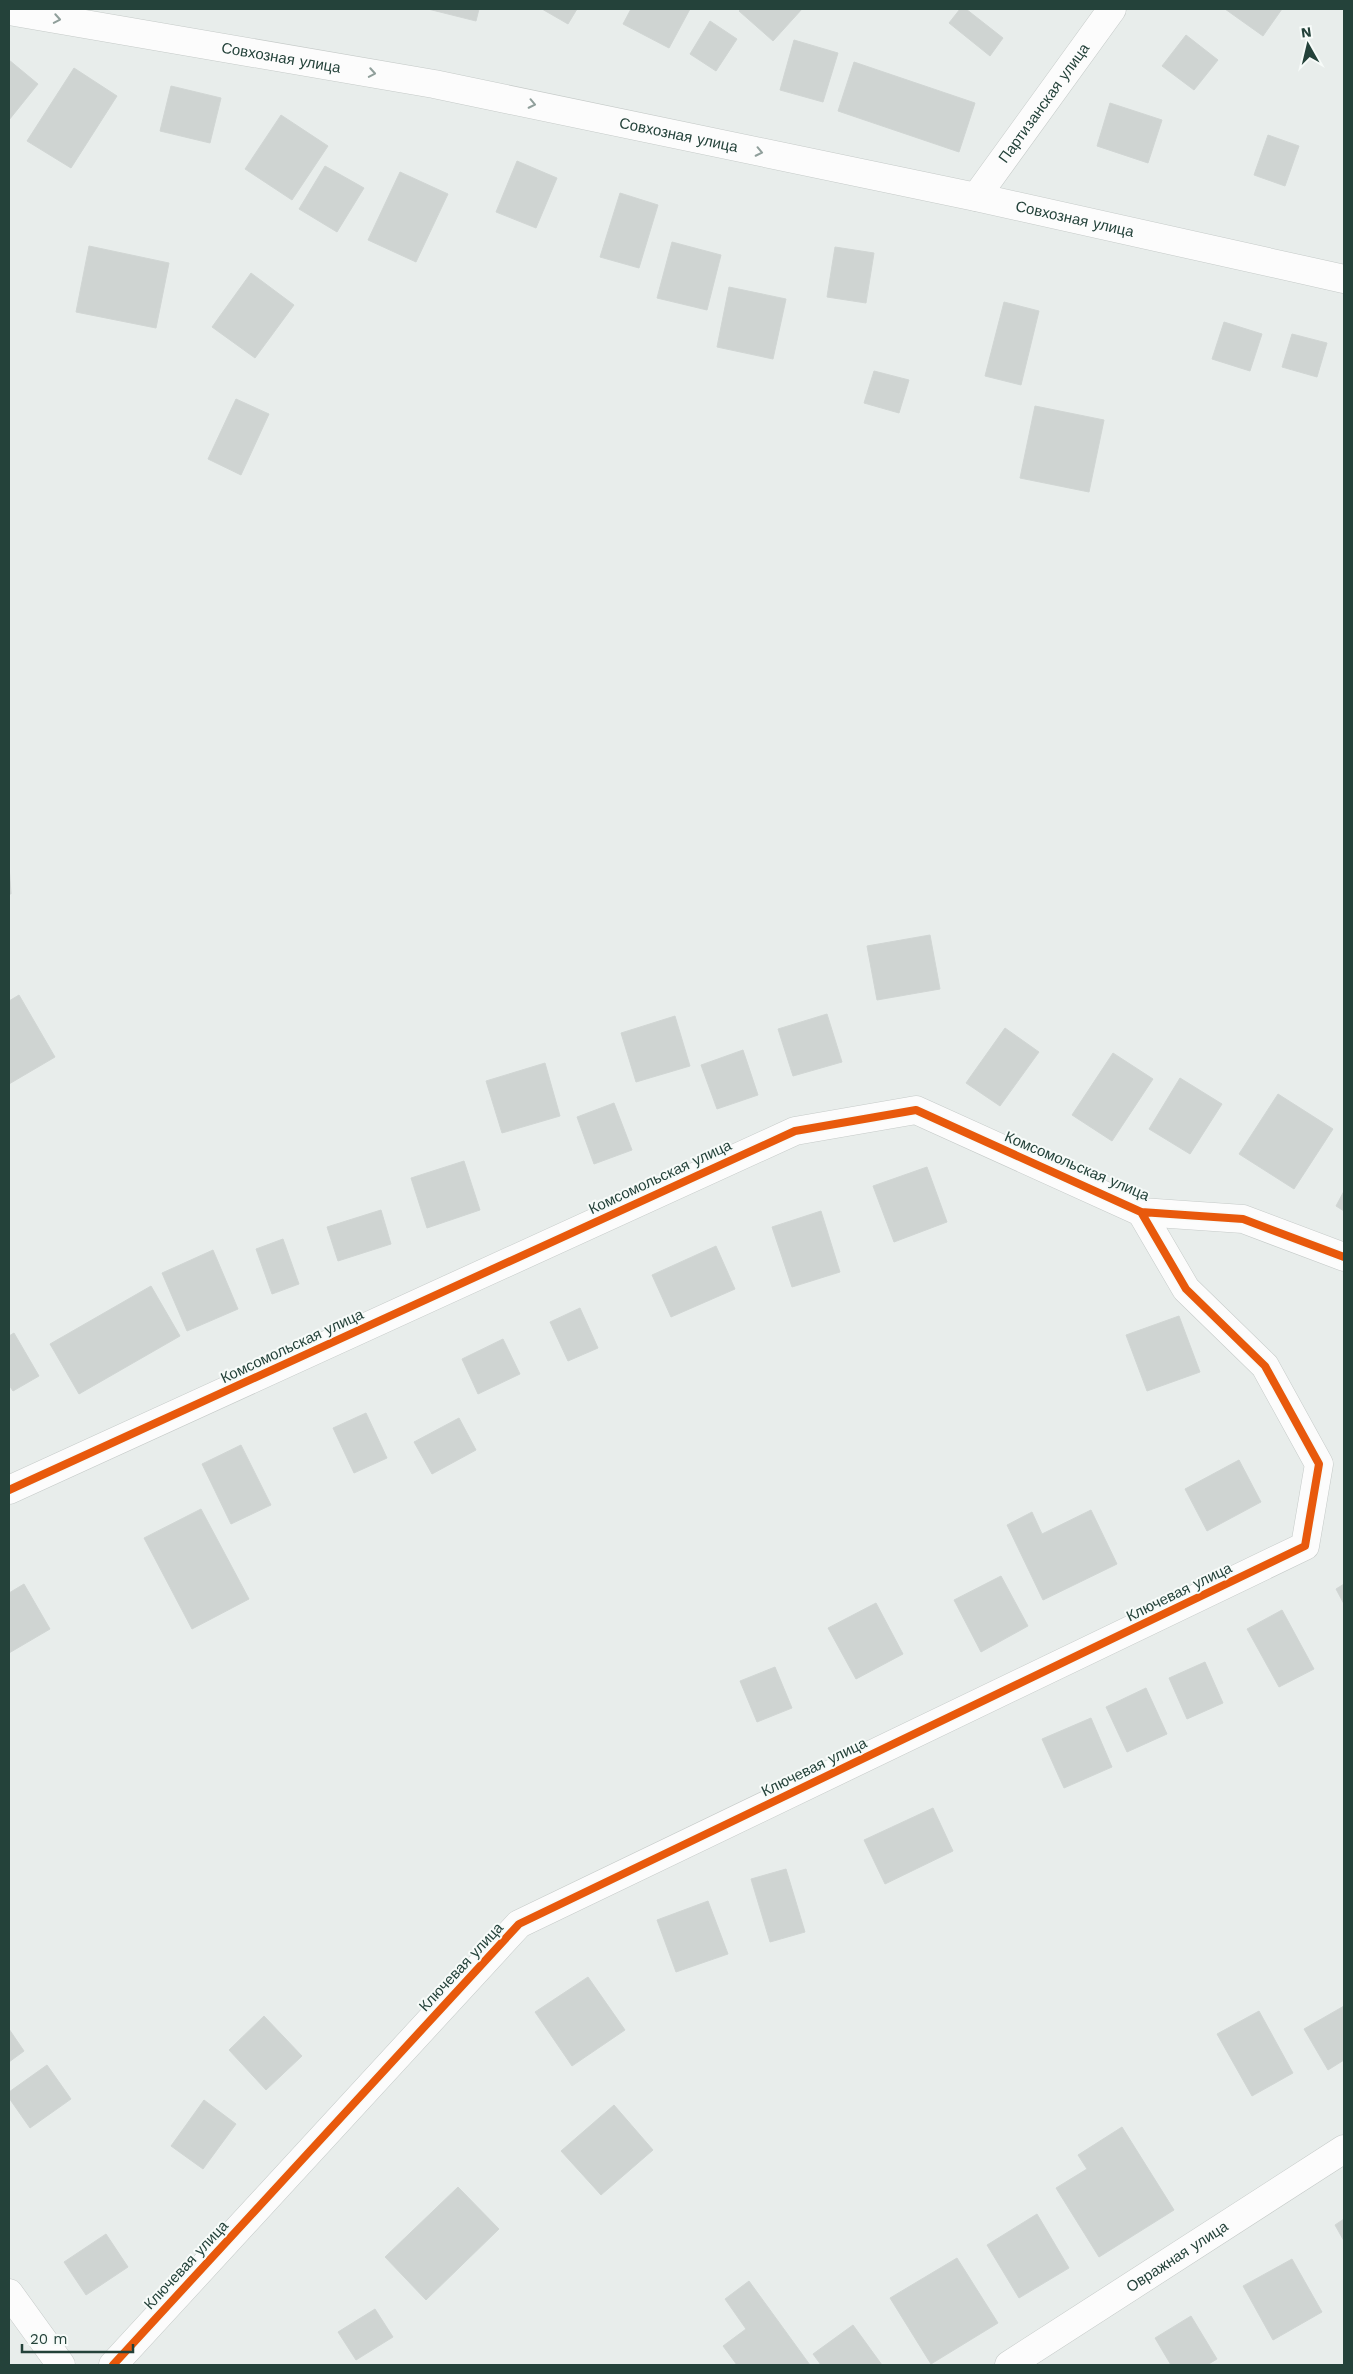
<svg xmlns="http://www.w3.org/2000/svg" width="1353" height="2374" font-family="'Work Sans',sans-serif">
	<rect width="100%" height="100%" fill="#e8edeb"/>
	<path fill="#cfd4d2" stroke="#d1d6d4" d="M428 9H479L476 21Z
		M542 9H577L568 24Z
		M631 9H690L669 48 623 24Z
		M741 9H802L773 41 739 11Z
		M960 9H966L1003 38 990 56 949 23Z
		M1225 9H1282L1263 36Z
		M710 21 737 39 716 71 690 54Z
		M1186 35 1218 60 1194 90 1162 66Z
		M794 40 838 53 823 102 780 90Z
		M9 60 38 84 9 120Z
		M854 62 975 103 959 152 838 111Z
		M74 68 117 96 71 168 27 141Z
		M171 86 221 98 210 143 160 131Z
		M1110 103 1162 120 1148 163 1097 146Z
		M281 115 328 146 292 200 245 169Z
		M1268 135 1299 146 1285 186 1254 175Z
		M517 161 557 178 536 228 496 212Z
		M325 166 364 188 337 232 299 209Z
		M400 172 448 194 416 262 368 240Z
		M620 193 658 205 639 268 600 257Z
		M672 242 721 255 707 310 657 298Z
		M89 246 169 263 156 328 76 312Z
		M835 247 874 253 866 303 827 297Z
		M251 273 294 305 255 358 212 327Z
		M729 287 786 299 773 359 717 347Z
		M1004 302 1039 311 1021 385 985 376Z
		M1224 322 1262 334 1250 371 1212 359Z
		M1292 334 1327 343 1317 377 1282 367Z
		M874 371 909 380 899 413 864 403Z
		M236 399 269 414 241 475 208 459Z
		M1035 406 1104 420 1089 492 1020 478Z
		M9 865 11 894H9Z
		M930 935 940 989 877 1000 867 946Z
		M19 995 55 1057 9 1084V1001Z
		M827 1014 842 1062 793 1076 778 1029Z
		M675 1016 690 1066 636 1082 621 1033Z
		M1005 1028 1039 1052 1000 1106 966 1083Z
		M743 1050 758 1095 717 1109 701 1065Z
		M1113 1053 1153 1079 1112 1141 1072 1115Z
		M545 1063 560 1116 502 1133 486 1081Z
		M1180 1078 1222 1104 1190 1154 1149 1129Z
		M1278 1094 1333 1129 1294 1189 1239 1154Z
		M614 1103 632 1150 594 1164 577 1117Z
		M464 1161 480 1210 427 1228 411 1178Z
		M927 1167 947 1222 894 1242 873 1186Z
		M1344 1191V1211L1336 1206Z
		M381 1210 391 1244 338 1261 327 1227Z
		M821 1211 840 1272 792 1287 772 1227Z
		M283 1239 299 1284 272 1294 256 1249Z
		M716 1246 735 1289 671 1317 652 1275Z
		M213 1250 238 1309 187 1331 162 1273Z
		M151 1286 180 1336 79 1394 50 1344Z
		M580 1308 598 1348 568 1361 550 1322Z
		M1179 1316 1200 1372 1147 1391 1126 1335Z
		M14 1333 39 1376 13 1391 9 1385V1336Z
		M503 1339 520 1374 478 1394 462 1359Z
		M366 1413 387 1458 354 1473 333 1428Z
		M459 1418 476 1450 432 1474 414 1442Z
		M241 1445 271 1505 231 1524 202 1464Z
		M1239 1460 1261 1502 1207 1531 1185 1489Z
		M201 1509 249 1599 192 1629 144 1538Z
		M1091 1510 1117 1564 1043 1600 1007 1525 1032 1512 1042 1534Z
		M1001 1576 1028 1626 981 1652 954 1600Z
		M24 1584 50 1629 9 1653V1593Z
		M1344 1584V1604L1336 1589Z
		M876 1603 903 1654 856 1679 828 1628Z
		M1282 1610 1314 1669 1279 1687 1247 1629Z
		M1205 1662 1223 1703 1187 1719 1169 1678Z
		M775 1667 792 1708 757 1722 740 1681Z
		M1146 1688 1167 1734 1127 1752 1106 1707Z
		M1091 1718 1112 1767 1064 1788 1042 1739Z
		M933 1808 953 1851 885 1884 864 1840Z
		M786 1869 805 1932 770 1942 751 1879Z
		M708 1901 728 1954 676 1972 657 1920Z
		M588 1977 625 2030 572 2066 535 2012Z
		M1344 2006V2060L1328 2070 1304 2029Z
		M1259 2011 1293 2073 1252 2096 1217 2034Z
		M264 2016 302 2056 266 2090 229 2050Z
		M9 2029 24 2051 9 2062Z
		M47 2065 71 2099 30 2128 9 2098V2092Z
		M204 2100 236 2124 203 2169 171 2146Z
		M614 2105 653 2150 601 2195 561 2151Z
		M1122 2127 1174 2210 1099 2257 1056 2188 1087 2169 1078 2155Z
		M458 2187 499 2229 426 2300 385 2257Z
		M1037 2214 1069 2268 1019 2298 987 2245Z
		M1344 2219V2241L1335 2225Z
		M106 2234 128 2267 86 2295 64 2262Z
		M957 2258 998 2323 931 2364 890 2298Z
		M1292 2259 1322 2312 1273 2340 1243 2286Z
		M749 2281 810 2365H737L723 2346 746 2329 725 2299Z
		M375 2309 393 2337 356 2360 338 2332Z
		M1191 2316 1217 2359 1207 2365H1171L1155 2338Z
		M853 2325 882 2365H821L813 2354Z"/>
	<g fill="none" stroke-linecap="round" stroke-linejoin="round">
		<defs>
			<g id="street">
				<path id="s1" d="M9 11 434 84 976 197 1344 279"/>
				<path id="s2" d="M976 197 1112 9"/>
				<path d="M9 1490 795 1131 916 1110 1141 1212 1243 1219 1344 1257"/>
				<path d="M9 2293 61 2365"/>
				<path d="M113 2365 519 1924 1305 1546 1319 1464 1265 1366 1186 1289 1141 1212"/>
				<path id="s3" d="M1009 2365 1344 2149"/>
			</g>
		</defs>
		<use href="#street" stroke="#c5cac8" stroke-width="29"/>
		<use href="#street" stroke="#fcfcfc" stroke-width="28"/>
		<defs>
			<path id="cycleway" d="M9 1490 795 1131 916 1110 1141 1212 1243 1219 1344 1257
				M113 2365 519 1924 1305 1546 1319 1464 1265 1366 1186 1289 1141 1212"/>
		</defs>
		<use href="#cycleway" stroke="#f7fbf9" stroke-width="11"/>
		<use href="#cycleway" stroke="#e8590c" stroke-width="8"/>
	</g>
	<defs><path id="oneway-chevron" d="M-2-3.5L2.5 0L-2 3.5" fill="none" stroke-width="1.6" stroke-linecap="round" stroke-linejoin="round" transform="scale(1.25)"/></defs>
	<g stroke="#909f9b">
		<use href="#oneway-chevron" transform="translate(57 19) rotate(10)"/>
		<use href="#oneway-chevron" transform="translate(372 73) rotate(10)"/>
		<use href="#oneway-chevron" transform="translate(532 104) rotate(12)"/>
		<use href="#oneway-chevron" transform="translate(759 152) rotate(12)"/>
	</g>
	<g text-anchor="middle" stroke-width="4" stroke-linejoin="round" paint-order="stroke">
		<g font-size="15" fill="#24423a" stroke="#f7fbf9">
			<text dy="5" stroke="none"><textPath href="#s1" startOffset="276">Совхозная улица</textPath></text>
			<text dy="5" stroke="none"><textPath href="#s2" startOffset="116">Партизанская улица</textPath></text>
			<text dy="5" stroke="none"><textPath href="#s1" startOffset="681">Совхозная улица</textPath></text>
			<text dy="5" stroke="none"><textPath href="#s1" startOffset="1086">Совхозная улица</textPath></text>
			<text transform="translate(1077 1166) rotate(23)" y="5">Комсомольская улица</text>
			<text transform="translate(660 1177) rotate(-25)" y="5">Комсомольская улица</text>
			<text transform="translate(292 1346) rotate(-25)" y="5">Комсомольская улица</text>
			<text transform="translate(1179 1592) rotate(-26)" y="5">Ключевая улица</text>
			<text transform="translate(814 1767) rotate(-26)" y="5">Ключевая улица</text>
			<text transform="translate(461 1967) rotate(-47)" y="5">Ключевая улица</text>
			<text dy="5" stroke="none"><textPath href="#s3" startOffset="200">Овражная улица</textPath></text>
			<text transform="translate(186 2265) rotate(-47)" y="5">Ключевая улица</text>
		</g>
	</g>
	<rect width="1353" height="2374" fill="none" stroke="#24423a" stroke-width="20"/>
	<g transform="translate(1308 45) rotate(352)" stroke="#f7fbf9" stroke-width="4" paint-order="stroke">
	<path d="M0-4L9 19L0 12L-9 19Z" fill="#24423a"/>
	<text y="-8" font-size="14" font-weight="bold" text-anchor="middle" fill="#24423a">N</text>
	</g>
	<path d="M22 2344v8h111v-8" fill="none" stroke="#24423a" stroke-width="2.5"/>
	<text x="30" y="2344" font-size="15" fill="#24423a" stroke="#f7fbf9" stroke-width="4" paint-order="stroke">20 m</text>
</svg>
